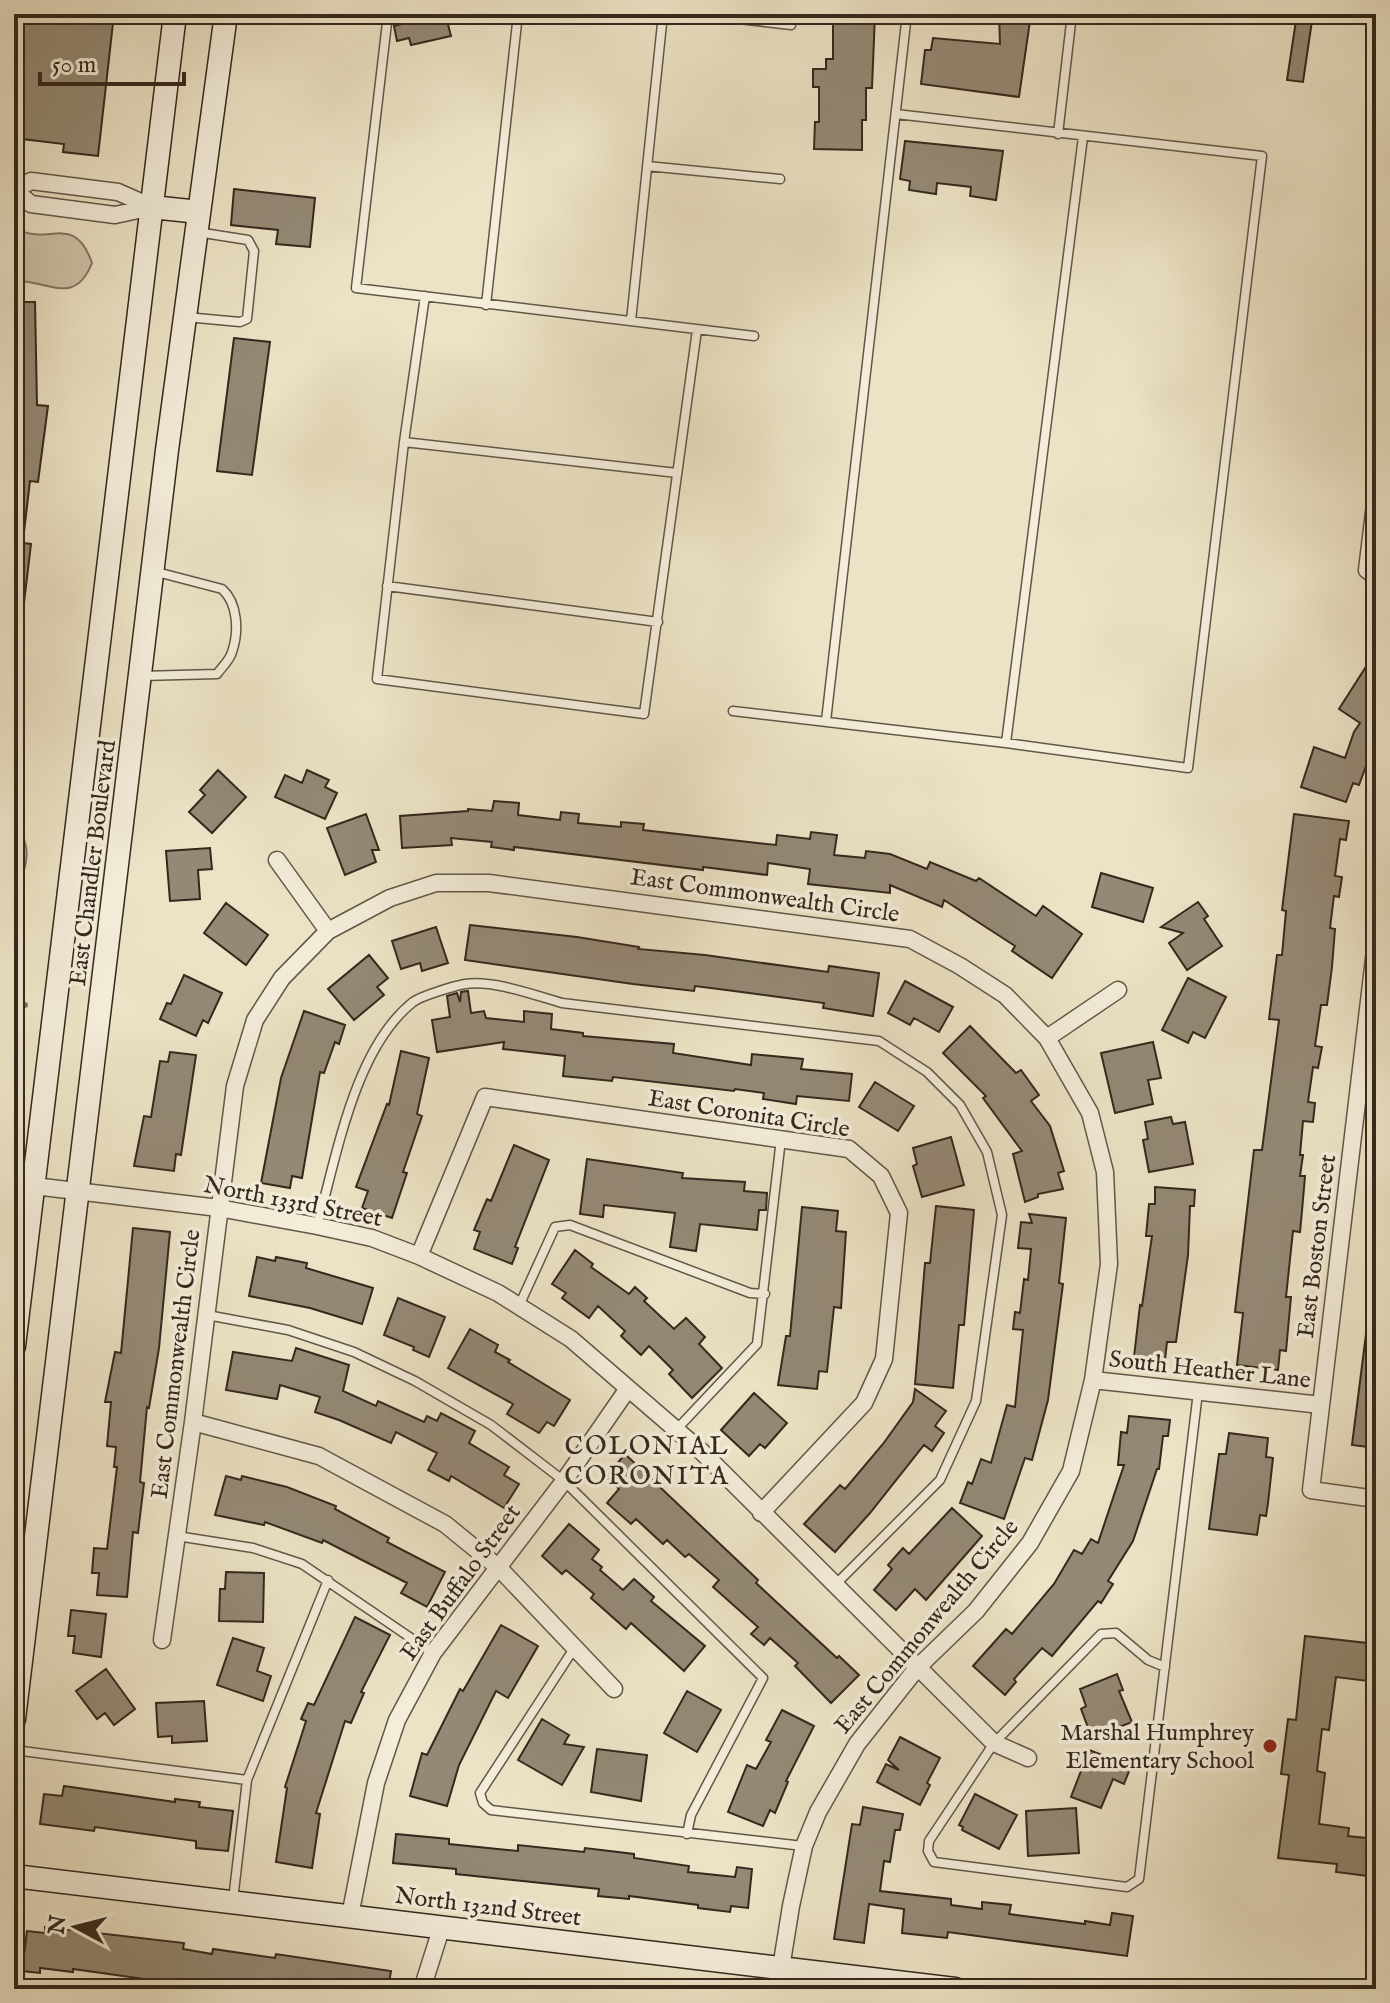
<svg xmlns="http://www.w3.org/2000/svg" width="1390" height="2003" font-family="'IM FELL English',serif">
	<rect width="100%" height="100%" fill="#ece3c6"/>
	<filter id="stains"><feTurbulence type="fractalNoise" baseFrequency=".0025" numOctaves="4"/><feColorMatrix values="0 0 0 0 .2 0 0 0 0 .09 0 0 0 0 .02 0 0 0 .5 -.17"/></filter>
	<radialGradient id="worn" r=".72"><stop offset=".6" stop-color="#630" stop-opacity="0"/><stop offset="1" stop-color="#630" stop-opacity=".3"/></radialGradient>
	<path fill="#cdc3a9" stroke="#807663" stroke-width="2" d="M14 227C46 249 74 210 92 263 74 308 47 279 14 281Z
		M14 834 22 835C32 855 25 874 14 891Z"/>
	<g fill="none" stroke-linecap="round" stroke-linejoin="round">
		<path stroke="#7d7260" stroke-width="6" d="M14 1003 25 1005"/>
	</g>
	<path fill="#948975" stroke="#34281d" stroke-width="2" d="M14 14H114L98 156 63 152 64 144 14 138Z
		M833 14H875L872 88H866V120H862V150L814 149 815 122H819V87H813V69H826V59H833Z
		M999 14H1031L1019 97 921 84 925 50H931L933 38 1000 44Z
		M1297 14H1313L1303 82 1287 80Z
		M429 17 430 20 446 17 451 36 411 45 409 38 397 41 394 26Z
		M905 141 1003 151 996 200 970 196 971 187 937 183 936 194 909 190 910 181 900 179Z
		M234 189 315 198 310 247 276 244 278 230 231 225Z
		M14 302H35L37 405 48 406 38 482 30 481 24 532H14Z
		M234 338 270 342 252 475 217 471Z
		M14 542 31 544 24 603 14 602Z
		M1376 651V739L1359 785 1353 783 1346 802 1301 787 1314 747 1345 758 1354 732 1360 723 1339 709Z
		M218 770 246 797 212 833 189 812 205 795 200 790Z
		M307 770 329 780 325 787 337 793 325 819 275 797 285 775 302 783Z
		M494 801 519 803 518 815 560 820 561 812 579 814 578 823 621 827V822L644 824 643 830 776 845 777 835 810 839 811 832 837 835 834 855 865 858 866 851 890 854 927 869 930 862 976 881 979 878 1036 916 1043 906 1082 934 1052 978 1012 951 1015 946 944 900 942 907 890 885V893L808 884 810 869 768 863 767 875 703 867V870L514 847V850L491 847 492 842 451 838 452 845 402 848 400 816 468 811V809L492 811Z
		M366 814 379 850H372L376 862 345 875 327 828Z
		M1294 814 1349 821 1346 840 1340 839 1335 876 1342 877 1339 897 1334 896 1330 928 1335 929 1332 967 1327 1005H1321L1315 1046 1322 1047 1318 1068 1313 1067 1308 1102 1315 1103 1313 1122 1303 1121 1300 1155H1303L1300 1176H1305L1302 1211 1300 1232 1293 1231 1286 1297H1291L1286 1351 1280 1350 1278 1370 1237 1365 1243 1313 1235 1312 1254 1150H1262L1279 1020 1269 1019 1277 955H1282L1286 911 1282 910Z
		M210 848 212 869 198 870 200 899 170 901 166 851Z
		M1101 873 1153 888 1143 922 1092 907Z
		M1198 902 1208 916 1204 919 1222 946 1187 970 1169 943 1183 933 1161 927Z
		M226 903 268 935 246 965 204 933Z
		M470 925 577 937 639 947 638 949 705 955 828 972 829 966 879 973 873 1016 823 1008 824 1003 734 991 695 986 694 991 633 984 465 960Z
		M436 927 448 963 422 971 420 963 401 969 392 941Z
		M369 955 388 978 377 987 384 995 354 1020 328 989Z
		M184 975 222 993 208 1023 203 1020 196 1036 160 1019 167 1003 171 1004Z
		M1188 978 1226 997 1205 1038 1193 1032 1188 1043 1162 1030Z
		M905 981 953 1007 939 1032 914 1018 910 1025 888 1013Z
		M468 991 471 1013 484 1011 486 1018 524 1022V1011L552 1014 551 1029 583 1033V1036L674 1044 673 1053 751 1065 752 1054 803 1059 801 1069 852 1074 849 1101 797 1096 796 1104 763 1099 764 1093 735 1089 734 1091 613 1077 612 1081 563 1076 565 1056 503 1049 504 1042 437 1052 432 1020 450 1017 447 996 457 993 460 1002 461 992Z
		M304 1011 345 1025 339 1044 335 1042 324 1073 320 1072 302 1178 292 1176 290 1188 261 1183 281 1078Z
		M970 1026 1016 1073 1021 1070 1039 1095 1031 1101 1050 1126 1064 1171 1058 1173 1063 1189 1038 1194V1197L1025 1202 1013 1154 1022 1151 983 1098 986 1096 943 1053Z
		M1153 1042 1161 1078 1148 1080 1153 1104 1115 1113 1101 1053Z
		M401 1051 429 1058 417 1114 422 1116 403 1172 407 1173 392 1218 362 1208 368 1191 356 1187 387 1104 389 1105Z
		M170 1052 196 1055 181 1155 176 1154 174 1171 134 1166 144 1116 151 1117 160 1061 168 1062Z
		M875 1082 914 1106 898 1131 859 1107Z
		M1171 1117 1173 1124 1185 1122 1193 1164 1149 1172 1143 1140 1148 1139 1145 1122Z
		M951 1137 964 1185 922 1197 913 1166 917 1164 913 1148Z
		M514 1145 549 1160 515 1247 518 1248 512 1264 474 1249 480 1232 474 1230 487 1199 491 1201Z
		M587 1159 683 1173 682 1178 745 1182 744 1191 767 1193 766 1210H759L757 1230 700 1224 696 1251 670 1247 675 1213 604 1205 603 1217 580 1214Z
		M1155 1187 1195 1190 1194 1206H1190L1188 1255 1176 1342H1167L1165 1360 1134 1357 1140 1305 1142 1306 1152 1236H1146L1149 1204H1155Z
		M936 1206 974 1210 964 1325H959L953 1388 915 1384 925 1263H930Z
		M802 1207 838 1211 836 1231 846 1232 841 1308 834 1307 827 1372 819 1371 817 1389 778 1385 786 1336H790Z
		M1029 1214 1066 1218 1059 1283 1063 1284 1048 1400 1032 1460 1025 1458 1004 1519 960 1503 968 1482 972 1484 981 1459 991 1463 1007 1405 1015 1407 1023 1330 1013 1329 1015 1312 1020 1313 1024 1279 1028 1280 1031 1249 1018 1248 1021 1222 1032 1223Z
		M133 1228 170 1232 159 1348 149 1408 147 1407 140 1482 144 1483 138 1533 133 1532 127 1597 97 1595 99 1573H92L94 1548 107 1549 117 1467H114L116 1447 107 1446 111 1402H105L115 1352 121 1353Z
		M575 1250 593 1264 591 1267 629 1294 635 1287 647 1298 644 1301 674 1329 686 1318 705 1337 699 1344 722 1368 692 1398 669 1374 673 1370 649 1346 641 1355 621 1336 625 1331 598 1306 589 1318 562 1298 566 1293 552 1284Z
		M257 1257 275 1261 276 1257 307 1263 306 1268 373 1288 362 1324 310 1308 249 1296Z
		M398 1298 445 1317 429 1357 413 1350 414 1347 384 1335Z
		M470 1329 498 1345 495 1352 510 1360 508 1362 570 1400 554 1426 547 1422 539 1433 507 1414 513 1404 448 1368Z
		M1366 1334H1376V1448L1352 1445Z
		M296 1348 349 1365 343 1391 376 1406 378 1401 424 1422 427 1416 437 1421 441 1413 475 1431 469 1443 509 1467 504 1475 519 1484 504 1508 451 1476 449 1481 428 1470 437 1453 396 1432 391 1443 339 1420 315 1412 320 1397 280 1385 277 1399 226 1390 233 1352 292 1361Z
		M915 1389 946 1411 935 1426 944 1433 932 1451 924 1445 870 1513 835 1552 804 1524 840 1485 845 1489 883 1444 913 1402Z
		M754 1393 787 1423 765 1448 760 1444 749 1456 721 1430Z
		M1129 1416 1170 1420 1168 1436H1163L1159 1469H1157L1133 1541 1108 1581 1113 1584 1101 1603 1098 1601 1052 1656 1042 1648 1014 1679 1016 1682 1005 1695 973 1666 1006 1629 1012 1634 1054 1584 1074 1550 1082 1554 1091 1539 1098 1543 1124 1465H1118L1121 1432 1127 1433Z
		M1229 1433 1268 1438 1266 1457 1273 1458 1268 1503 1266 1516 1260 1515 1257 1535 1209 1529 1219 1454H1226Z
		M625 1454 758 1580 756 1583 837 1658 839 1656 859 1675 831 1703 795 1666 798 1663 770 1638 764 1645 751 1634 758 1627 713 1587 719 1580 689 1554 685 1557 667 1540 663 1544 636 1519 631 1524 607 1503 619 1489 606 1477Z
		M226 1476 241 1480 242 1476 287 1487 336 1506 335 1509 389 1538 387 1542 445 1572 427 1607 401 1593 407 1583 323 1540 322 1543 265 1522 264 1525 215 1515Z
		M952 1508 982 1536 926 1600 915 1589 896 1610 874 1590 892 1569 888 1565 903 1548 909 1554Z
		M569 1524 599 1550 592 1559 602 1567 600 1570 623 1590 634 1579 654 1597 651 1601 705 1646 684 1671 631 1623 626 1629 591 1598 594 1594 566 1570 562 1574 542 1556Z
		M226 1572 264 1573 263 1622 219 1621 220 1589H225Z
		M71 1610 106 1614 101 1657 73 1653 75 1636H68Z
		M355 1617 390 1635 361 1692 364 1693 351 1723 345 1721 316 1813 320 1814 312 1868 276 1862 287 1788 285 1787 306 1721 301 1719 308 1703 314 1705Z
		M501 1625 538 1646 508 1698 496 1691 459 1765 447 1806 410 1796 422 1753 427 1755 460 1689 463 1691Z
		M1305 1636 1376 1644V1674L1369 1673 1368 1681 1336 1677 1329 1730 1322 1729 1317 1771 1325 1773 1319 1824 1349 1828 1348 1836 1376 1839V1877L1336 1872 1337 1864 1278 1858 1289 1775 1281 1774 1288 1719 1296 1720Z
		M233 1638 264 1648 257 1671 271 1676 263 1701 217 1685Z
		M106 1669 135 1709 114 1725 105 1713 97 1719 76 1691Z
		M1117 1674 1123 1690 1119 1691 1132 1722 1092 1738 1081 1709 1086 1706 1080 1689Z
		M687 1691 721 1710 697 1752 664 1733Z
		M204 1701 207 1741 172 1743V1736L158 1737 156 1703Z
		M782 1710 814 1726 786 1781 788 1782 775 1813 770 1810 763 1826 728 1812 747 1765 756 1769 771 1742 766 1740Z
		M542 1719 569 1735 564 1744 584 1747 562 1785 518 1760Z
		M900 1737 940 1758 927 1783 930 1785 920 1805 877 1782 886 1764 899 1770 888 1760Z
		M597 1749 647 1755 641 1801 591 1792Z
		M1089 1750 1131 1766 1124 1784 1113 1779 1101 1808 1071 1797Z
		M64 1786 175 1802V1799L200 1802 199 1807 233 1811 228 1851 196 1848V1841L95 1827 94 1831 40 1824 44 1794 62 1796Z
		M975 1794 1017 1815 999 1849 962 1830 963 1827 959 1825Z
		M863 1807 903 1814 900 1830H895L890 1862 884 1861 880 1891 951 1899V1905L982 1909V1902L1011 1905 1009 1914 1085 1924V1921L1110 1925 1112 1913 1133 1916 1127 1956 948 1932 947 1938 902 1933 904 1909 869 1904 864 1943 834 1939 852 1824 860 1825Z
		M1076 1808 1079 1853 1028 1856 1026 1811Z
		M396 1834 449 1839V1844L518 1851V1845L584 1852 585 1848 634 1854V1858L689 1866 688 1872 735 1877 737 1867 752 1869 748 1908 731 1906 730 1912 698 1908V1905L629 1896V1899L598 1896 599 1889 456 1874V1869L393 1863Z
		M45 1927 184 1943 183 1949 212 1954 213 1949 275 1958 276 1954 391 1971 388 1989H242L197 1982 196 1989H179L180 1984 73 1969V1972L40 1968V1973L22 1971 27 1931 45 1933Z"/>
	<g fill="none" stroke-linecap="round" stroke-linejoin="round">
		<defs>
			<path id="lane" d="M388 14 356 288 754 336
				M697 14 791 25
				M1058 134 1072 14
				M647 166 780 179
				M425 296 404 442 377 679 644 714 697 330
				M486 305 518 14
				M186 317 240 322 247 319 254 251 248 240 197 232
				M631 321 663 14
				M404 442 677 473
				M387 586 658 622
				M141 676 217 674C222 667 230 660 232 652 239 632 238 603 222 589L153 571
				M733 711 1006 743 1188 768 1262 156 896 114
				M826 721 907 14
				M1006 743 1083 137
				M317 1226C337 1156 354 1049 413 1002 421 996 454 986 465 984 494 980 534 995 562 1003L879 1041 927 1072 960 1105 987 1152 1002 1215 976 1401 940 1480 835 1585
				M519 1306 555 1227 570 1225 750 1293 765 1294
				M207 1315 288 1330 354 1352 415 1381 491 1425 564 1481 763 1678 691 1815 687 1834
				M676 1430 757 1344 781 1139
				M177 1536 253 1548 302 1564 433 1653
				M575 1647 480 1793 483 1803 491 1810 803 1846
				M1165 1667 1148 1660 1116 1633 1101 1634 994 1743 929 1841 928 1851 934 1862 1127 1887 1139 1879 1198 1392
				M14 1750 247 1780
				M233 1900 247 1780 328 1580"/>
			<path id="street" d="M14 190 31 204 115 215 152 207
				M15 190 31 181 118 192 152 207
				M1376 496 1367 570 1376 577
				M277 860 328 931
				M1376 942 1311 1490 1376 1499
				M1047 1038 1118 990
				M34 1186 219 1208 317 1226 372 1238 419 1256 498 1293 571 1339 702 1452 994 1743 1028 1758
				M419 1256 485 1097 849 1149 881 1176 899 1213 884 1359 864 1403 761 1513
				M1093 1380 1321 1405
				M193 1422 319 1456 445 1524 499 1568 614 1689
				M162 1640 193 1422 235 1086 255 1020 282 978 328 931 390 898 436 883H489L910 939 960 966 1005 995 1047 1038 1090 1113 1105 1172 1109 1264 1093 1380 1071 1471 1030 1543 976 1611 917 1668 857 1744 818 1812 804 1846 791 1906 781 1968
				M350 1916 376 1783 397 1720 433 1653 564 1481 627 1390
				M422 1989 442 1926"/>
			<path id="secondary" d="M152 207 199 212
				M14 1346 175 14
				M14 1719 167 450 226 14
				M14 1876 955 1989"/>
		</defs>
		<use href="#lane" stroke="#625747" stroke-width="11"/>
		<use href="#street" stroke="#625747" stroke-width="19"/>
		<use href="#secondary" stroke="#34281d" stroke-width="25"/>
		<use href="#lane" stroke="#f3edda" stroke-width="8"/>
		<use href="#street" stroke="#f3edda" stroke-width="16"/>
		<use href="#secondary" stroke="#f3edda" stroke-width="22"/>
	</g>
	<circle fill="#8f2418" stroke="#f3edda" stroke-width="3" cx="1270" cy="1746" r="8"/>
	<g text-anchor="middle" stroke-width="7" stroke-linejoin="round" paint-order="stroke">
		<g font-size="24" fill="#34281d" stroke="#f3edda">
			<text transform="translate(92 863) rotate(-83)" y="8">East Chandler Boulevard</text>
			<text transform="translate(765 895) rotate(8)" y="8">East Commonwealth Circle</text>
			<text transform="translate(749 1113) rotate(9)" y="8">East Coronita Circle</text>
			<text transform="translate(293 1201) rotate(11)" y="8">North 133rd Street</text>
			<text transform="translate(1316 1246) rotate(-83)" y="8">East Boston Street</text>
			<text transform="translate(175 1364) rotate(-83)" y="8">East Commonwealth Circle</text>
			<text transform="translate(1210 1369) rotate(6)" y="8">South Heather Lane</text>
			<text transform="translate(460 1582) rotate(-54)" y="8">East Buffalo Street</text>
			<text transform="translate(926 1626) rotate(-50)" y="8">East Commonwealth Circle</text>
			<text transform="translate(488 1906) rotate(7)" y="8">North 132nd Street</text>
		</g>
		<g font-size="24" fill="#34281d" stroke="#f3edda" text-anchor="end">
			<text x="1254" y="1740">Marshal Humphrey<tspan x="1254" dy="28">Elementary School</tspan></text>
		</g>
		<g font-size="26" letter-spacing="2" fill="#34281d" stroke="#f3edda">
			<text x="647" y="1454">COLONIAL<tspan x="647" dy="30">CORONITA</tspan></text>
		</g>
	</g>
	<rect width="1390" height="2003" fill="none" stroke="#ece3c6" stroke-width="48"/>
	<rect x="16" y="16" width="1358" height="1971" fill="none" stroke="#34281d" stroke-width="4"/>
	<rect x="24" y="24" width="1342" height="1955" fill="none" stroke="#34281d" stroke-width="2"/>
	<g transform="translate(76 1927) rotate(277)" stroke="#f3edda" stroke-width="6" paint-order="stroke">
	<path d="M0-6L14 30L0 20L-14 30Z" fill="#34281d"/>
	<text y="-12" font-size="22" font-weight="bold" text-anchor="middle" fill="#34281d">N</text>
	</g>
	<path d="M40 72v12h144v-12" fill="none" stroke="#34281d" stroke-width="4"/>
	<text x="52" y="72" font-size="24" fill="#34281d" stroke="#f3edda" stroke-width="6" paint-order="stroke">50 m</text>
	<rect width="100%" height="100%" filter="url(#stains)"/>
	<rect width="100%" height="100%" fill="url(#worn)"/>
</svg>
